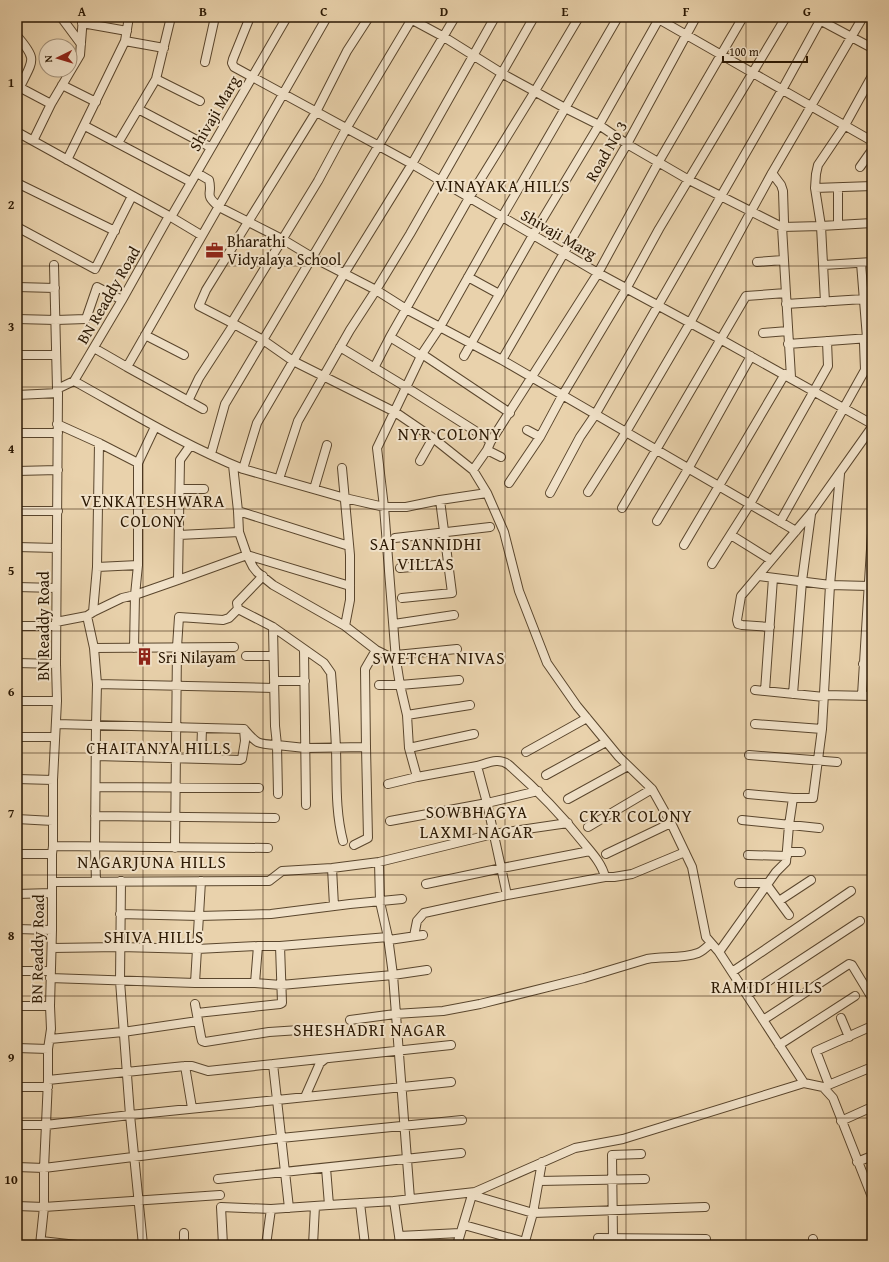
<svg xmlns="http://www.w3.org/2000/svg" width="889" height="1262" font-family="'Gentium Book Plus',serif">
	<rect width="100%" height="100%" fill="#e9d2ac"/>
	<filter id="stains"><feTurbulence type="fractalNoise" baseFrequency=".005" numOctaves="4"/><feColorMatrix values="0 0 0 0 .2 0 0 0 0 .09 0 0 0 0 .02 0 0 0 .5 -.17"/></filter>
	<radialGradient id="worn" r=".72"><stop offset=".6" stop-color="#630" stop-opacity="0"/><stop offset="1" stop-color="#630" stop-opacity=".3"/></radialGradient>
	<g fill="none" stroke-linecap="round" stroke-linejoin="round">
		<defs>
			<path id="minor" d="M61 17 81 44
				M250 17 233 59 232 63 234 67 412 164 598 273 720 339 872 424
				M407 17 444 37 503 74 565 108 599 125 627 144 689 180 782 227 821 226 872 223
				M655 17 872 141
				M814 17 872 48
				M82 23 127 31
				M17 36C38 60 33 60 20 87
				M125 41 164 48
				M205 62 215 17
				M156 79 200 101
				M62 85 96 102
				M17 86 51 104
				M138 109 210 147
				M85 126 191 182
				M17 132 169 216
				M33 141 51 104 80 55 83 17
				M118 143 156 79 171 17
				M67 160 125 41 129 17
				M860 167 872 150
				M197 173 209 180C213 196 203 193 219 207L282 239 312 257 376 290 406 309 502 360 796 531
				M772 173 781 185 783 191 784 222 782 227 791 377
				M17 183 115 231
				M815 188 816 174 818 165 845 125 872 76
				M838 188V225
				M169 216 171 217 287 17
				M171 217 201 235
				M17 227 95 269 132 196
				M757 262 783 260
				M824 265 872 262
				M468 277 499 294
				M17 287 55 288
				M825 302 821 226 815 188 872 186
				M786 304 864 299
				M17 319 56 320 86 319 97 287 122 300
				M232 322 318 181 346 129 413 17
				M234 324 199 306 206 290 316 112 347 51 369 17
				M763 333 788 331
				M145 335 184 355
				M390 337 469 198 535 91 579 17
				M788 344 869 338
				M340 347 406 387 491 441
				M94 348 127 367 327 17
				M422 354 510 413
				M17 355H56
				M464 356 533 235 599 125 660 17
				M502 360 627 144 696 17
				M127 367 203 409
				M374 368 390 337 421 356
				M74 381C130 412 184 445 243 469L345 498 384 507H406L440 500 487 493 504 532 519 591 547 663 577 706 619 757 652 789 671 823 692 867 706 937 719 952 804 1083 823 1087 833 1098 872 1197
				M57 389 74 381 122 300 169 216
				M17 395 58 393
				M188 401 199 378 234 324 263 340 293 361 395 412 433 438 473 470
				M527 430 540 437
				M17 433H58
				M487 450 501 457
				M211 454 225 404 455 17
				M420 461 433 438
				M138 463 155 427
				M233 465 238 511 239 532 247 555 253 567 257 572 273 585 345 626
				M342 468 350 555V600L345 626 376 650 396 660
				M243 469 257 423 344 274 412 164 495 17
				M17 471 58 470
				M279 479 298 421 350 330 376 290 410 234 534 17
				M509 483 540 437 562 396 626 289 659 229 786 17
				M180 489H204
				M314 489 327 445
				M588 492 626 432 690 323 772 173 863 17
				M487 493 473 470 487 450 491 441 598 273 658 163 743 17
				M550 493 580 437 595 415 782 90 822 17
				M622 508 656 450 746 296 786 293
				M17 511H58
				M238 511 349 546
				M657 521 688 469 751 356
				M780 522 865 370 864 343 867 338 861 263
				M179 535 239 532
				M731 535 771 560
				M395 538 490 527
				M684 545 785 374
				M17 547 57 548
				M712 564 750 504 828 366 827 341
				M97 567 138 565
				M400 568 448 564
				M263 576 237 603 238 609 273 627 324 663 331 673C333 698 335 724 336 749 337 780 335 810 343 841
				M759 576 830 585 869 586
				M178 580 180 460 190 446
				M17 587 56 588
				M402 598 452 593 440 500
				M93 612 97 567 99 443
				M87 616 94 648
				M56 622 87 616 93 612 122 598 135 595 138 565V463L99 443 57 424
				M394 624 454 615
				M17 626H56
				M273 627 275 726 277 745 305 748 366 747 368 838 354 845
				M770 627 742 625 738 624 737 620 741 596 811 513 872 427
				M134 648 135 595 178 580 247 555 350 586
				M304 650 306 805
				M396 655 457 649
				M246 656H273
				M17 663 56 664
				M863 664 872 665
				M274 681H305
				M97 684 274 688
				M379 685H400L459 680
				M755 690 824 697
				M765 691 773 578
				M793 694 802 581 811 514
				M824 695 872 696
				M862 695 872 533
				M17 701H57
				M407 715 470 705
				M56 724 244 729C257 744 257 744 277 745L278 794
				M755 724 822 729
				M17 737H55
				M366 747 365 669 376 650
				M409 748 474 734
				M526 752 587 718
				M749 755 837 762
				M96 756 240 760 242 759 245 741 244 729
				M201 759 202 728
				M546 775 606 742
				M17 779 53 780
				M388 784 417 777
				M96 787 259 788
				M748 794 793 798
				M568 799 628 766
				M95 816 275 818
				M17 819 53 821
				M742 820 819 828
				M390 821 487 803 538 791
				M588 827 652 789
				M53 846 268 848
				M175 848 177 647 179 617 223 620 229 618 238 609
				M787 852H801
				M17 854H52
				M606 854 671 823
				M748 855 787 856
				M379 862 380 902 388 937 393 975 410 1199
				M332 868 334 906
				M605 877H614L632 874 685 852
				M121 881 120 981 130 1115 277 1100 273 1064
				M52 882 269 881 282 871 332 868 379 862 493 834 568 823
				M96 882 95 847 96 725 97 684 94 648 234 647
				M739 883H768
				M426 884 502 868 590 851
				M767 885 789 915
				M17 894 51 893
				M507 895 487 803 477 766 417 777 409 748 407 715 400 685 396 660 384 507 377 448 422 354 440 327 502 217 618 17
				M779 901 811 880
				M120 914 199 916 271 914 350 904 402 899
				M17 929 52 930
				M414 936 417 921 424 913 507 895 605 877C602 863 590 851 582 841 560 813 535 788 509 765 499 757 488 763 477 766
				M389 940 423 935
				M52 948 120 947 197 949 258 946H280L388 937
				M719 952 776 872 786 862 789 825 793 798H813L822 729 830 585 840 474
				M17 971H51
				M732 972 851 891
				M50 978 195 983H255L258 946
				M195 983 201 881
				M255 983 281 985 393 975 427 970
				M747 995 860 921
				M195 1004 201 1037 202 1041 205 1042 269 1032 315 1029
				M17 1006H50
				M197 1013 280 1004 282 1003 280 946
				M841 1018 849 1037
				M350 1020 395 1014 443 1011 480 1004 584 978 647 959C663 956 682 959 698 953 703 951 707 947 711 943
				M763 1020 849 964 852 965 872 998
				M50 1039 123 1032 198 1021
				M779 1045 855 996
				M17 1048 48 1049
				M185 1066 192 1108
				M48 1080 185 1066H192L208 1071 451 1045
				M829 1085 816 1051 872 1026
				M826 1086 872 1067
				M17 1087H48
				M305 1097 320 1063 325 1059
				M841 1121 872 1107
				M17 1125H46L130 1115 143 1245
				M857 1162 872 1156
				M17 1167 44 1168 133 1157 281 1138 462 1120
				M326 1168 329 1205
				M218 1179 461 1153
				M539 1181 645 1179
				M472 1195 533 1213 705 1207
				M394 1201 399 1236
				M360 1203 365 1245
				M17 1206 44 1207 220 1195
				M289 1208 277 1100 451 1082
				M464 1225 525 1242
				M184 1233V1245
				M598 1238 706 1239
				M613 1239 612 1155 641 1154
				M813 1239 814 1245
				M41 1241 77 1245
				M40 1245 44 1207V1168L48 1080V1049L51 1029 50 1006 52 930V854L53 846V780L57 701 56 664 58 393 57 389 54 265
				M223 1245 221 1207 271 1209 329 1205 394 1201 475 1192 575 1148 623 1139 804 1083
				M266 1245 271 1209
				M313 1245 315 1206
				M400 1245 399 1236 460 1233
				M457 1245 472 1195 475 1192
				M524 1245 533 1213 542 1162"/>
		</defs>
		<use href="#minor" stroke="#5a462d" stroke-width="10"/>
		<use href="#minor" stroke="#f1e2c9" stroke-width="8"/>
	</g>
	<path fill="none" stroke="#2b1803" stroke-width="1" stroke-opacity="0.55" d="M143 17V1245M263 17V1245M384 17V1245M505 17V1245M626 17V1245M746 17V1245M17 144H872M17 266H872M17 387H872M17 509H872M17 631H872M17 753H872M17 875H872M17 996H872M17 1118H872"/>
	<defs>
		<symbol id="office-bare" viewBox="-9 -9 18 18"><path d="M-6-3h4V-5.5h4V-3h4V5H-6ZM-1-4.5V-3h2v-1.5ZM-6 0V1H6V0Z" fill="#8f2418" stroke="#f1e2c9" stroke-width="2.5" paint-order="stroke"/></symbol>
		<symbol id="building-bare" viewBox="-9 -9 18 18"><path d="M-4-6H4V6H1V3H-1V6H-4ZM-2.5-4.3h1.7v1.8h-1.7ZM.8-4.3h1.7v1.8H.8ZM-2.5-1h1.7V.8h-1.7ZM.8-1h1.7V.8H.8Z" fill="#8f2418" stroke="#f1e2c9" stroke-width="2.5" paint-order="stroke"/></symbol>
	</defs>
	<g fill-rule="evenodd">
		<use href="#office-bare" x="202" y="238" width="25" height="25"/>
		<use href="#building-bare" x="132" y="644" width="25" height="25"/>
	</g>
	<g text-anchor="middle" stroke-width="4" stroke-linejoin="round" paint-order="stroke">
		<g font-size="16" fill="#2b1803" stroke="#f1e2c9">
			<text transform="translate(214 113) rotate(-60)" y="6">Shivaji Marg</text>
			<text transform="translate(606 151) rotate(-60)" y="6">Road No 3</text>
			<text transform="translate(559 234) rotate(30)" y="6">Shivaji Marg</text>
			<text transform="translate(108 295) rotate(-60)" y="6">BN Readdy Road</text>
			<text transform="translate(43 626) rotate(-90)" y="6">BN Readdy Road</text>
			<text transform="translate(37 949) rotate(-89)" y="6">BN Readdy Road</text>
		</g>
		<g font-size="16" fill="#2b1803" stroke="#f1e2c9" text-anchor="start">
			<text x="227" y="247">Bharathi<tspan x="227" dy="18">Vidyalaya School</tspan></text>
			<text x="158" y="663">Sri Nilayam</text>
		</g>
		<g font-size="17" letter-spacing="1" fill="#2b1803" stroke="#f1e2c9">
			<text x="503" y="192">VINAYAKA HILLS</text>
			<text x="450" y="440">NYR COLONY</text>
			<text x="153" y="507">VENKATESHWARA<tspan x="153" dy="20">COLONY</tspan></text>
			<text x="426" y="550">SAI SANNIDHI<tspan x="426" dy="20">VILLAS</tspan></text>
			<text x="439" y="664">SWETCHA NIVAS</text>
			<text x="159" y="754">CHAITANYA HILLS</text>
			<text x="477" y="818">SOWBHAGYA<tspan x="477" dy="20">LAXMI NAGAR</tspan></text>
			<text x="636" y="822">CKYR COLONY</text>
			<text x="152" y="868">NAGARJUNA HILLS</text>
			<text x="154" y="943">SHIVA HILLS</text>
			<text x="767" y="993">RAMIDI HILLS</text>
			<text x="370" y="1036">SHESHADRI NAGAR</text>
		</g>
	</g>
	<rect width="889" height="1262" fill="none" stroke="#e9d2ac" stroke-width="44"/>
	<g transform="translate(58 58) rotate(265)"><circle r="19" fill="#f1e2c9" stroke="#a2917a"/>
	<path d="M0-3L7 15L0 10L-7 15Z" fill="#8f2418"/>
	<text y="-6" font-size="11" font-weight="bold" text-anchor="middle" fill="#2b1803">N</text>
	</g>
	<path d="M723 56v6h84v-6" fill="none" stroke="#2b1803" stroke-width="2"/>
	<text x="729" y="56" font-size="12" fill="#2b1803" stroke="#f1e2c9" stroke-width="3" paint-order="stroke">100 m</text>
	<rect x="22" y="22" width="845" height="1218" fill="none" stroke="#2b1803" stroke-width="1.5"/>
	<g font-size="13" text-anchor="middle" font-weight="bold" fill="#2b1803">
		<text x="82" y="16">A</text>
		<text x="203" y="16">B</text>
		<text x="324" y="16">C</text>
		<text x="444" y="16">D</text>
		<text x="565" y="16">E</text>
		<text x="686" y="16">F</text>
		<text x="807" y="16">G</text>
		<text x="11" y="87">1</text>
		<text x="11" y="209">2</text>
		<text x="11" y="331">3</text>
		<text x="11" y="453">4</text>
		<text x="11" y="575">5</text>
		<text x="11" y="696">6</text>
		<text x="11" y="818">7</text>
		<text x="11" y="940">8</text>
		<text x="11" y="1062">9</text>
		<text x="11" y="1184">10</text>
	</g>
	<rect width="100%" height="100%" filter="url(#stains)"/>
	<rect width="100%" height="100%" fill="url(#worn)"/>
</svg>
